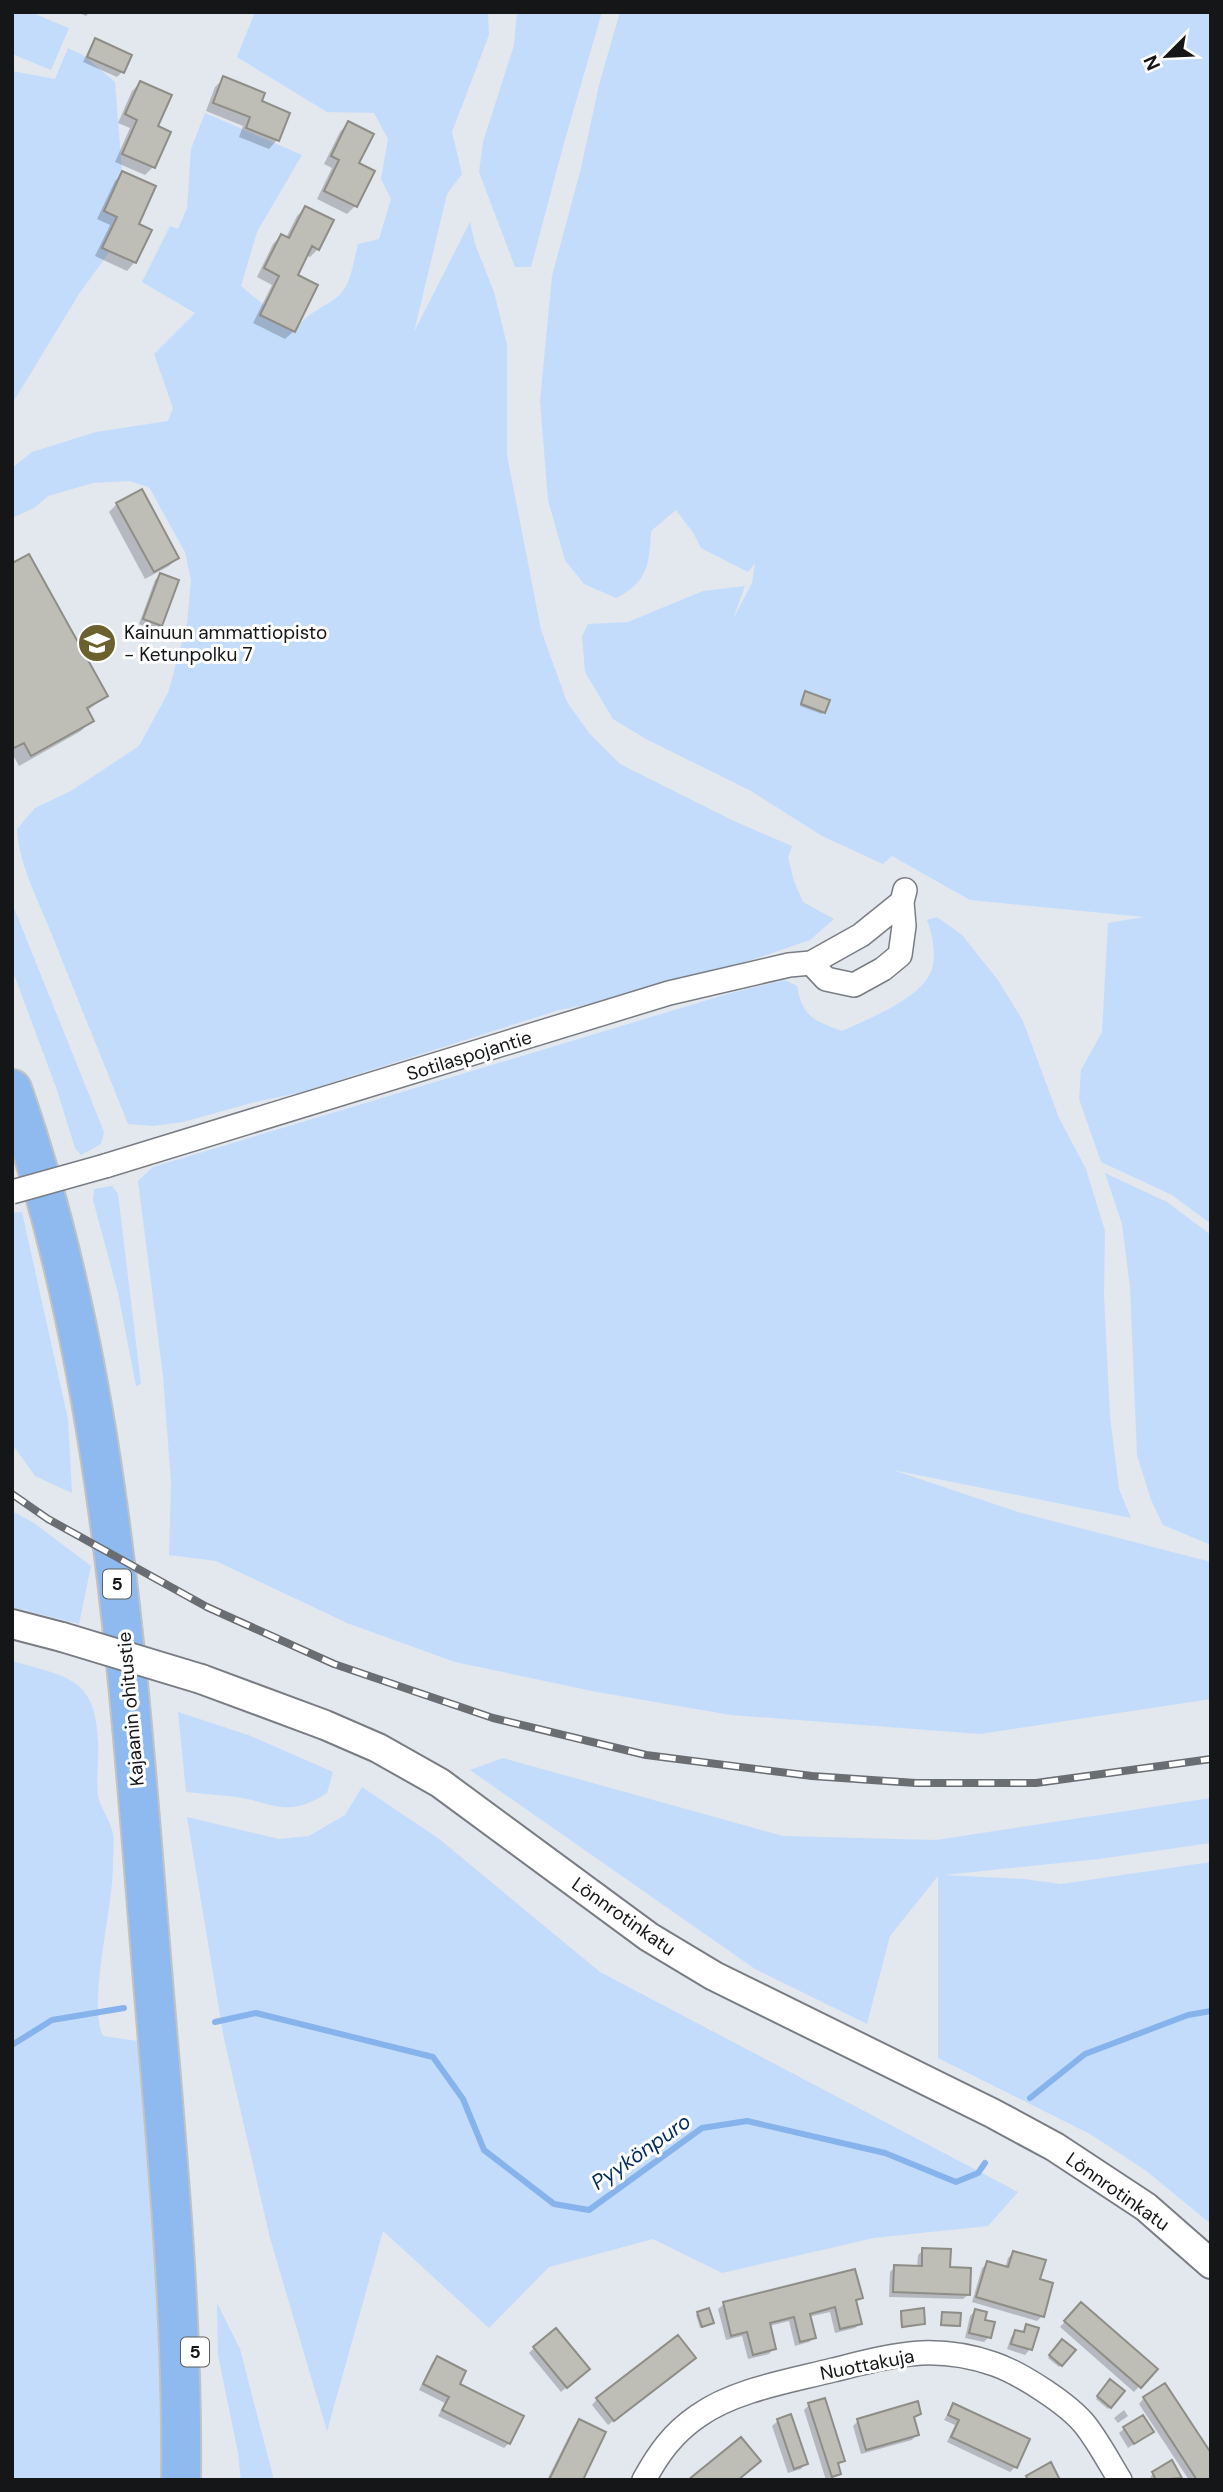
<svg xmlns="http://www.w3.org/2000/svg" width="1223" height="2492" font-family="'DM Sans',sans-serif">
	<rect width="100%" height="100%" fill="#e3e7ee"/>
	<path fill="#c3dcfc" d="M12 12H30L69 28 51 70 12 54Z
		M255 12H488L489 35 452 132 462 174 447 194 414 332 470 222 475 244 494 292 507 345V455L541 630 567 702 589 733 620 764 736 822 792 846 788 858 794 881 803 902 834 919 810 940 696 979 637 995 559 1010 302 1092 255 1102 183 1122 153 1126 128 1124C103 1061 77 998 52 935 39 901 19 866 17 829L35 808 71 791 139 746 168 693 187 624 191 580 185 552 149 487 129 481 93 483 48 496 34 508 12 518V468L32 452 96 432 168 421 173 408 154 354 195 313 142 282 170 226 178 229 187 208 191 149 205 113 302 155 257 232 241 286 265 306 261 315 295 332C306 309 333 307 345 288 351 279 355 256 358 244L379 239 391 199 381 179 388 139 374 113 327 112 237 57Z
		M517 12H602L564 143 531 267H515L479 172 483 142 514 45Z
		M620 12H1211V1224L1172 1195 1101 1162 1079 1099 1081 1070 1102 1032 1108 923 1144 917 970 900 892 856 883 864 822 836 751 791 646 739 613 719 585 672 582 636 588 624 628 622 703 591 745 586 733 619 752 583 755 563 748 572 701 548 694 534 676 510 651 531C649 565 648 582 616 598L584 584 565 560 548 500 540 401 552 276 581 168 599 85Z
		M68 48 83 55 115 82 122 171 104 210 117 217 103 247 110 251 79 294 12 404V71L55 79Z
		M12 903 104 1132 101 1144 81 1155 75 1148 57 1090 12 969Z
		M937 917 962 935 998 980 1023 1021 1059 1118 1086 1169 1105 1231 1104 1295 1110 1417 1119 1489 1131 1518 893 1470 1018 1512 1211 1562V1699L980 1734 731 1715 597 1692 455 1662 347 1623 216 1561 169 1555 171 1483 163 1376 138 1181 153 1167 731 993 785 980 797 986C803 1018 814 1020 842 1031 868 1019 911 1002 927 979 939 963 933 937 927 920Z
		M1105 1173 1167 1202 1211 1235V1545L1163 1525 1151 1500 1137 1455 1130 1287 1122 1224Z
		M112 1186 118 1194 141 1384 136 1386 118 1293 93 1200 94 1189Z
		M22 1212 68 1419 72 1493 35 1476 12 1444V1213Z
		M12 1511 34 1523 91 1566 79 1624 12 1607Z
		M12 1661C66 1677 96 1676 98 1742 99 1759 96 1778 98 1795 100 1807 109 1818 112 1830 115 1840 113 1852 113 1862 114 1906 87 2002 103 2036L138 2041C151 2187 168 2333 164 2480H12Z
		M178 1712 248 1735 333 1772 327 1793C288 1818 277 1804 237 1797 220 1795 203 1794 186 1792Z
		M503 1758 783 1836 936 1840 1211 1798V1843L1099 1859 944 1875 1024 1879 1061 1884 1211 1862V2224L1145 2170 1090 2134 938 2058V1876L890 1936 867 2024 755 1969 470 1770Z
		M362 1787 438 1838 600 1972 1018 2192 988 2226 874 2238 722 2273 653 2239 549 2267 489 2328 383 2231 327 2431 270 2238 224 2039 187 1817 279 1839 309 1836 345 1815Z
		M217 2303 240 2349 274 2480H241L238 2453 218 2355Z"/>
	<path fill="#0003" d="M77 12H90L86 16Z
		M96 40 122 72 117 77 83 62 91 45Z
		M224 78 260 102 288 114 277 140 269 149 239 137 243 126 206 111 215 87Z
		M140 83 153 167 145 175 115 162 130 128 118 123 132 91Z
		M348 123 357 164 355 206 347 214 317 199 332 168 324 164 340 132Z
		M123 173 136 225 135 262 127 271 95 256 110 225 97 219 115 181Z
		M305 208 318 249 310 257 305 255 295 275 294 331 285 339 253 323 272 285 257 277 273 244 281 236 286 238 297 216Z
		M117 504 177 558 169 566 145 579 109 512Z
		M12 565 106 696 87 711 92 720 81 731 19 766 12 753Z
		M160 575 161 625 155 631 139 624 155 580Z
		M804 695 824 712 822 714 800 706Z
		M923 2250 949 2269 969 2294 963 2299 889 2297 890 2272 895 2267 917 2268 918 2255Z
		M1013 2253 1038 2280 1042 2316 1037 2321 972 2302 982 2268 988 2263 1005 2268 1008 2258Z
		M861 2297 855 2303 860 2323 855 2328 835 2333 830 2312 808 2317 814 2337 809 2342 795 2346 789 2321 769 2326 774 2348 769 2354 748 2359 742 2336 726 2340 718 2309 724 2304Z
		M1081 2304 1155 2369 1134 2392 1060 2327Z
		M975 2311 983 2322 989 2337 984 2342 965 2338 970 2316Z
		M902 2312 923 2324 901 2328 900 2314Z
		M698 2313 712 2323 700 2328 696 2315Z
		M943 2314 959 2325 957 2327 940 2326Z
		M1027 2326 1030 2349 1025 2355 1007 2349 1011 2337 1016 2331 1021 2333Z
		M1062 2341 1073 2350 1059 2367 1048 2358Z
		M534 2348 582 2374 561 2392 529 2353Z
		M438 2358 509 2443 504 2448 438 2416 445 2403 419 2390 432 2363Z
		M688 2363 608 2425 592 2405 597 2399Z
		M1110 2382 1122 2392 1108 2409 1096 2399Z
		M1144 2398 1211 2480H1189L1139 2404Z
		M809 2405 843 2460 838 2466 839 2473 830 2480H826L804 2410Z
		M953 2405 1015 2467 1010 2472 947 2442 955 2425 944 2420Z
		M1124 2410 1128 2416 1118 2423 1114 2418Z
		M919 2414 914 2419 917 2434 912 2440 861 2454 853 2426 858 2421Z
		M790 2417 806 2463 801 2469 788 2473 772 2426 778 2421Z
		M579 2421 581 2480H547L574 2426Z
		M1125 2428 1152 2432 1128 2448 1119 2433Z
		M1153 2473 1180 2478 1178 2480H1149Z"/>
	<g fill="none" stroke-linecap="round" stroke-linejoin="round">
		<path stroke="#86b3eb" stroke-width="6" d="M215 2022 256 2013 433 2057 463 2099 484 2150 554 2204 589 2210 702 2128 747 2121 885 2153 956 2182 978 2173 985 2163
			M12 2045 52 2020 124 2008
			M1030 2098 1085 2054 1188 2015 1211 2011"/>
	</g>
	<path fill="#bebdb6" stroke="#8e8d86" stroke-width="2" d="M95 38 132 55 124 73 87 57Z
		M223 76 265 93 262 101 290 113 279 141 246 128 250 117 213 103Z
		M140 81 172 95 158 126 171 132 155 168 122 154 137 120 125 114Z
		M348 121 374 134 359 163 375 171 357 207 324 191 339 160 331 156Z
		M122 171 156 186 139 224 152 230 136 263 102 248 117 217 104 211Z
		M305 206 334 220 319 250 312 246 298 275 318 285 295 332 260 315 279 276 264 268 281 234 289 238Z
		M142 489 179 558 154 572 116 503Z
		M29 554 108 696 87 708 94 721 31 756 24 743 12 749V563Z
		M160 573 179 580 162 626 143 619Z
		M805 691 830 700 825 713 801 704Z
		M922 2248 951 2249 950 2267 971 2268 970 2295 893 2292 894 2265 922 2266Z
		M1013 2251 1046 2260 1040 2279 1053 2283 1044 2317 976 2297 987 2261 1008 2267Z
		M855 2269 863 2298 856 2300 862 2324 840 2329 835 2307 810 2314 816 2338 800 2342 794 2317 770 2323 776 2349 753 2355 747 2332 731 2336 723 2302Z
		M1081 2302 1158 2369 1141 2388 1064 2321Z
		M709 2308 714 2323 702 2327 697 2312Z
		M924 2308 925 2324 902 2327 901 2311Z
		M975 2309 987 2312 985 2320 995 2322 991 2338 969 2333Z
		M942 2312 961 2313 960 2326 941 2325Z
		M1026 2324 1039 2328 1032 2350 1011 2344 1015 2330 1024 2332Z
		M556 2328 590 2369 567 2388 533 2347Z
		M678 2335 696 2358 614 2421 596 2398Z
		M1062 2339 1076 2350 1062 2366 1049 2355Z
		M437 2356 466 2371 460 2384 524 2416 510 2444 442 2410 449 2397 423 2384Z
		M1110 2379 1125 2391 1111 2408 1097 2396Z
		M1165 2383 1211 2453V2480H1197L1143 2397Z
		M825 2398 845 2461 838 2463 841 2474 832 2477 808 2403Z
		M918 2401 921 2414 914 2417 919 2435 866 2450 857 2419Z
		M953 2403 1030 2439 1017 2468 951 2437 959 2420 948 2415Z
		M791 2414 808 2464 794 2469 777 2419Z
		M1143 2415 1154 2432 1134 2444 1123 2427Z
		M579 2419 606 2432 583 2480H549Z
		M741 2437 761 2461 738 2480H688Z
		M1172 2460 1182 2478 1156 2480 1152 2472Z
		M1051 2462 1060 2480H1028L1026 2476Z"/>
	<g fill="none" stroke-linecap="round" stroke-linejoin="round">
		<defs>
			<path id="minor" d="M811 963 826 979 854 985 883 969 900 955 904 926 902 902
				M105 1166 669 993 789 965 811 963 861 935 902 902 905 890
				M644 2480C658 2454 673 2433 698 2416 734 2390 790 2381 833 2370 862 2363 891 2355 921 2353 945 2352 971 2356 994 2364 1020 2373 1069 2404 1086 2426 1099 2443 1109 2462 1120 2480"/>
			<path id="tertiary" d="M12 1624 62 1637
				M201 1679 325 1725 378 1748 440 1783 649 1937 714 1976 992 2113 1055 2147 1146 2207 1211 2264"/>
			<path id="trunk" d="M12 1089C108 1363 127 1658 150 1944 164 2122 183 2301 181 2480"/>
		</defs>
		<use href="#minor" stroke="#797d83" stroke-width="26"/>
		<use href="#tertiary" stroke="#797d83" stroke-width="32"/>
		<use href="#trunk" stroke="#c2c2c3" stroke-width="42"/>
		<use href="#minor" stroke="#fff" stroke-width="23"/>
		<use href="#tertiary" stroke="#fff" stroke-width="28"/>
		<use href="#trunk" stroke="#8ebaef" stroke-width="38"/>
		<defs>
			<path id="rail" d="M12 1494 48 1519 207 1607 334 1664 493 1718 646 1755 812 1776 916 1783H1036L1211 1759"/>
		</defs>
		<use href="#rail" stroke="#6a6d71" stroke-width="8"/>
		<use href="#rail" stroke="#fff" stroke-width="5" stroke-dasharray="16" stroke-linecap="butt"/>
		<defs>
			<path id="minor-bridge" d="M12 1192 105 1166"/>
			<path id="tertiary-bridge" d="M62 1637 201 1679"/>
		</defs>
		<use href="#minor-bridge" stroke="#797d83" stroke-width="26" stroke-linecap="butt"/>
		<use href="#tertiary-bridge" stroke="#797d83" stroke-width="32" stroke-linecap="butt"/>
		<use href="#minor-bridge" stroke="#fff" stroke-width="23"/>
		<use href="#tertiary-bridge" stroke="#fff" stroke-width="28"/>
	</g>
	<defs>
		<symbol id="school-disc" viewBox="-11 -11 22 22"><circle r="9.5" fill="#6b612e" stroke="#fff"/><path d="M0-5L7-2L0 1L-7-2ZM-4 1L0 2.5L4 1V4Q0 6-4 4Z" fill="#fff"/></symbol>
	</defs>
	<g fill-rule="evenodd">
		<use href="#school-disc" x="75" y="621" width="44" height="44"/>
	</g>
	<g text-anchor="middle" stroke-width="6" stroke-linejoin="round" paint-order="stroke">
		<g fill="#fff" stroke="#5a5c5d" stroke-width="2">
			<rect x="103" y="1569.5" width="28" height="29" rx="5"/>
			<rect x="181" y="2337.5" width="28" height="29" rx="5"/>
		</g>
		<g font-size="18" font-weight="bold" fill="#141618">
			<text x="117" y="1590">5</text>
			<text x="195" y="2358">5</text>
		</g>
		<g font-size="19" fill="#141618" stroke="#fff" text-anchor="start">
			<text x="124" y="639">Kainuun ammattiopisto<tspan x="124" dy="22">- Ketunpolku 7</tspan></text>
		</g>
		<g font-size="19" fill="#141618" stroke="#fff">
			<text transform="translate(469 1055) rotate(-17)" y="7">Sotilaspojantie</text>
			<text transform="translate(130 1709) rotate(-95)" y="7">Kajaanin ohitustie</text>
			<text transform="translate(624 1916) rotate(35)" y="7">Lönnrotinkatu</text>
			<text transform="translate(1118 2191) rotate(35)" y="7">Lönnrotinkatu</text>
			<text transform="translate(867 2364) rotate(-11)" y="7">Nuottakuja</text>
		</g>
		<g font-size="21" font-style="italic" fill="#002b5b" stroke="#fff">
			<text transform="translate(641 2152) rotate(-35)" y="7">Pyykönpuro</text>
		</g>
	</g>
	<rect width="1223" height="2492" fill="none" stroke="#141618" stroke-width="28"/>
	<g transform="translate(1167 56) rotate(246)" stroke="#ffffff" stroke-width="5" paint-order="stroke">
	<path d="M0-5L12 26L0 18L-12 26Z" fill="#141618"/>
	<text y="-10" font-size="19" font-weight="bold" text-anchor="middle" fill="#141618">N</text>
	</g>
</svg>
